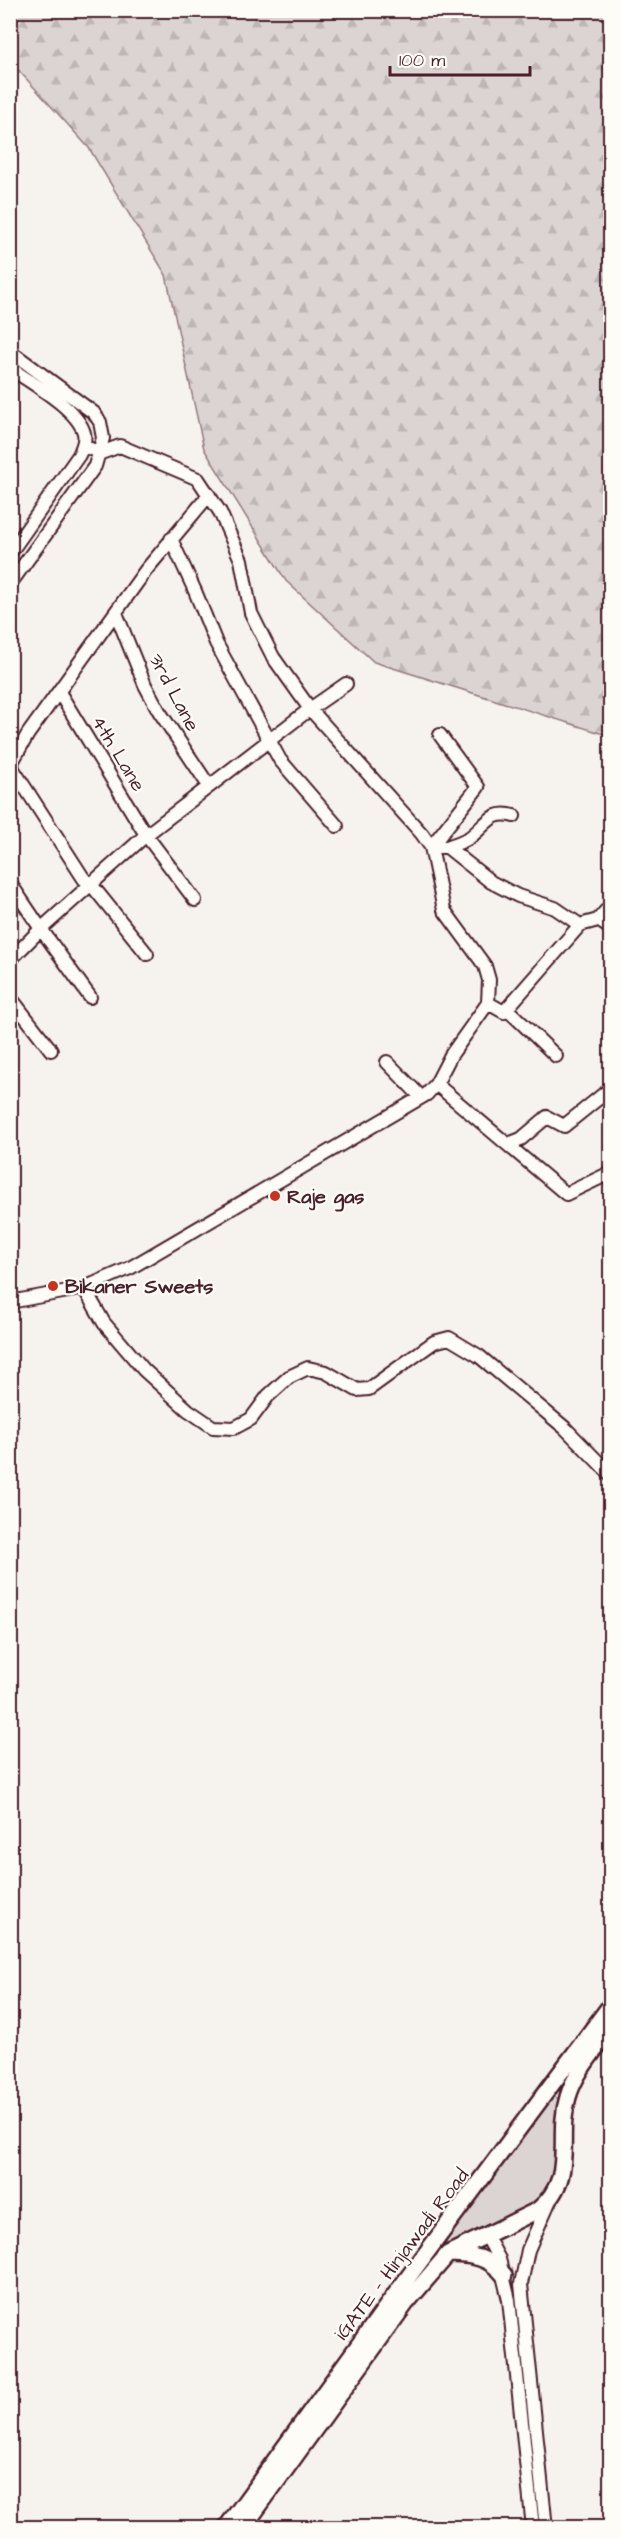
<svg xmlns="http://www.w3.org/2000/svg" width="621" height="2538" font-family="'Architects Daughter',sans-serif">
	<defs>
		<pattern id="forest-firs" width="22" height="20" patternUnits="userSpaceOnUse" patternTransform="scale(1.5)"><rect width="22" height="20" fill="#dcd4d2"/><path d="M5 1l3.5 6h-7zM16 11l3.5 6h-7z" fill="#beb6b4"/></pattern>
	</defs>
	<rect width="100%" height="100%" fill="#f6f3ef"/>
	<filter id="ink" filterUnits="userSpaceOnUse"><feTurbulence type="fractalNoise" baseFrequency=".0167" numOctaves="2"/><feDisplacementMap in="SourceGraphic" scale="12" xChannelSelector="R" yChannelSelector="G"/><feConvolveMatrix kernelMatrix="1 2 1 2 8 2 1 2 1" color-interpolation-filters="sRGB"/></filter>
	<g filter="url(#ink)">
		<path fill="#dcd4d2" stroke="#937a7e" stroke-width="1.5" d="M554 2096 560 2100C557 2121 558 2171 549 2188 537 2214 502 2220 478 2231 468 2235 459 2241 449 2246L445 2241 549 2098Z"/>
		<path fill="url(#forest-firs)" stroke="#937a7e" stroke-width="1.5" d="M10 11H610V736L374 662 286 581 204 449 166 275 89 148 11 62Z"/>
		<g fill="none" stroke-linecap="round" stroke-linejoin="round">
			<defs>
				<path id="minor" d="M10 351 94 413 100 422 103 438 95 466 10 584
					M10 368C30 382 77 408 84 433 86 441 82 448 79 455L10 553
					M171 539 195 591 216 643 280 760 337 826
					M116 613 145 685 159 711 209 786
					M59 692 146 835 195 900
					M431 847H447L491 882 518 896 555 908 580 925 598 920 610 906
					M431 847 478 787 440 735
					M447 847C454 844 463 842 469 838 486 826 491 809 514 816
					M10 883 41 929 10 960
					M598 920 610 928
					M147 954 90 883 84 879 13 769 12 762 28 734 146 570 209 495
					M10 997 51 1050
					M90 997 41 929 146 835 310 709 346 684
					M488 1003 504 1012 580 925
					M507 1009 556 1056
					M387 1062 421 1097
					M436 1084 566 1194 610 1173
					M508 1144 521 1139 547 1117 564 1126 610 1089
					M84 1288 104 1323 144 1370 188 1410 213 1427 234 1428 251 1419 268 1396 289 1377 308 1368 326 1372 357 1390 369 1389 434 1342 449 1338 479 1356 565 1428 610 1474
					M10 1302 84 1288 130 1268 427 1094 436 1084 451 1055 488 1003 489 980 485 966 444 910 431 847 422 834 310 709 273 657 251 613 241 560 220 512 198 479 120 446 101 453 83 446
					M486 2235 499 2259 509 2300 533 2528
					M546 2528 521 2284 528 2250 549 2202"/>
				<path id="major" d="M451 2254C473 2255 489 2257 504 2275
					M226 2528 395 2295 610 2006
					M243 2528 406 2303 443 2260 448 2254 538 2210C578 2177 555 2139 568 2097 575 2072 595 2050 610 2029"/>
			</defs>
			<use href="#minor" stroke="#4a1f2b" stroke-width="16"/>
			<use href="#major" stroke="#4a1f2b" stroke-width="20"/>
			<use href="#minor" stroke="#fdfcf7" stroke-width="12"/>
			<use href="#major" stroke="#fdfcf7" stroke-width="15"/>
		</g>
	</g>
	<g fill="#c8321e" stroke="#fdfcf7" stroke-width="2">
		<circle cx="275" cy="1196" r="6"/>
		<circle cx="53" cy="1286" r="6"/>
	</g>
	<g text-anchor="middle" stroke-width="4.5" stroke-linejoin="round" paint-order="stroke">
		<g font-size="20" fill="#4a1f2b" stroke="#fdfcf7">
			<text transform="translate(175 692) rotate(62)" y="7">3rd Lane</text>
			<text transform="translate(119 753) rotate(59)" y="7">4th Lane</text>
			<text transform="translate(401 2254) rotate(-53)" y="7">iGATE - Hinjawadi Road</text>
		</g>
		<g font-size="20" font-weight="bold" fill="#4a1f2b" stroke="#fdfcf7" text-anchor="start">
			<text x="287" y="1203">Raje gas</text>
			<text x="65" y="1293">Bikaner Sweets</text>
		</g>
	</g>
	<rect width="621" height="2538" fill="none" stroke="#fdfcf7" stroke-width="36"/>
	<rect x="18" y="18" width="585" height="2502" fill="none" stroke="#4a1f2b" stroke-width="2" filter="url(#ink)"/>
	<path d="M390 66v9h140v-9" fill="none" stroke="#4a1f2b" stroke-width="3"/>
	<text x="399" y="66" font-size="18" fill="#4a1f2b" stroke="#fdfcf7" stroke-width="4.5" paint-order="stroke">100 m</text>
</svg>
